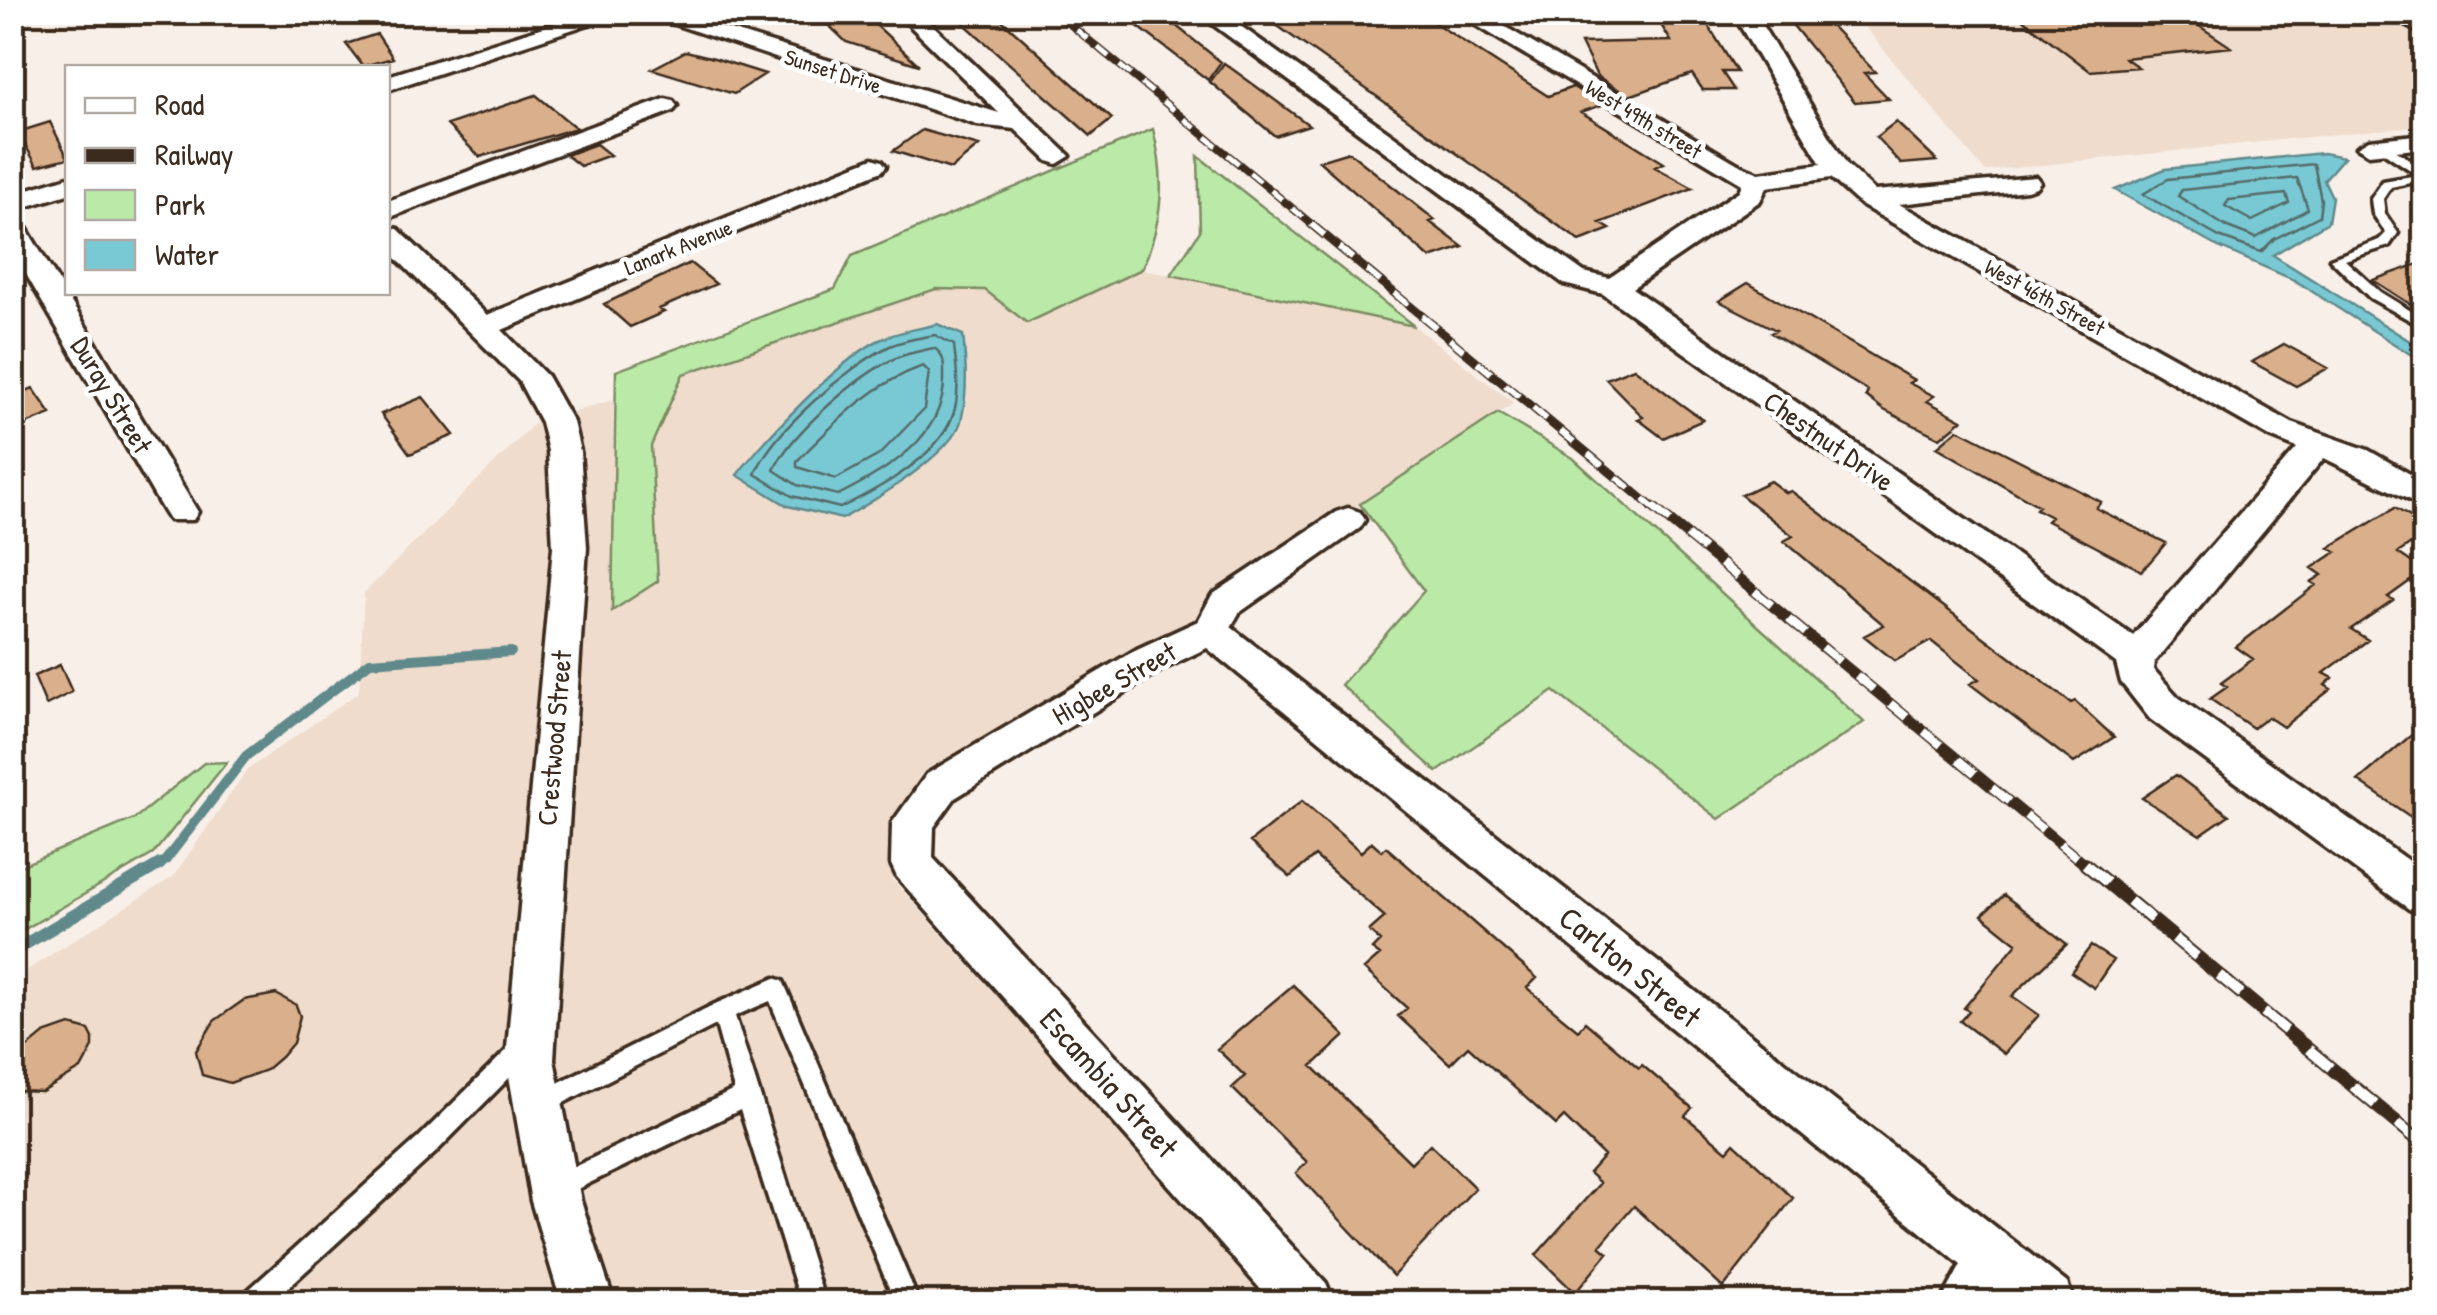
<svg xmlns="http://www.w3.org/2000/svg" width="2437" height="1315" font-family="'Patrick Hand',sans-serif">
	<rect width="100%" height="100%" fill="#f8efe8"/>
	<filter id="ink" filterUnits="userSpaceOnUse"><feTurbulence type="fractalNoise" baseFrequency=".01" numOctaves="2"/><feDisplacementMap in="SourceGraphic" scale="20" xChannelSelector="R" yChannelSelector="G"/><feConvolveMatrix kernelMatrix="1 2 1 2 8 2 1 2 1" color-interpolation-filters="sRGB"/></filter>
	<g filter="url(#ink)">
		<path fill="#efdccc" d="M1853 13H2424V125L1985 171Z
			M1142 269 1414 326 1514 403 1223 596 1188 628 904 822 892 879 1272 1302H13V979L173 877 247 770 359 692 364 593 535 423 613 400V610L658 580 651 446 683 374 936 288 985 290 1027 323Z"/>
		<path fill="#bbeaa8" stroke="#7b8a63" stroke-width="2.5" d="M1153 129C1166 181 1163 221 1142 269L1027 323 985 290 936 289 683 374 651 446 658 581 612 611 616 371 835 289 852 256Z
			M1198 156 1414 326 1171 275 1200 231Z
			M1498 413 1573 458 1864 722 1719 819 1554 691 1437 772 1341 685 1424 591 1360 504Z
			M227 762 153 854 13 936V869L134 819 204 763Z"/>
		<path fill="#79c9d4" stroke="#60898b" stroke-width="2.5" d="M2323 153 2344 157 2324 180 2332 197 2328 222 2273 255 2424 350V363L2294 280 2214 245 2115 190 2165 169Z
			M937 324 963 335C966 363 968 393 961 421 952 454 872 502 842 519L788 506 737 475C764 440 845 353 884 338 900 331 920 329 937 324Z"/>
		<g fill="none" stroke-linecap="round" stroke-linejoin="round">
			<path stroke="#546a67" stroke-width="2.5" d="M2314 164 2321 200 2319 216 2274 239 2261 252 2219 237 2143 194 2168 179Z
				M2297 178 2308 209 2256 238 2225 226 2178 196 2182 190Z
				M2286 194 2289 203 2252 221 2225 206 2229 200Z
				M935 335 954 345C956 367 961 393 953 415 938 458 878 489 840 508L792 496 755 474C772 432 848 366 890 346 904 340 920 338 935 335Z
				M934 348C945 355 944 364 944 376 946 437 886 471 838 495L797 485 774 470C790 434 859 374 896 358 908 353 921 351 934 348Z
				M923 366 929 372 924 409 879 455 836 479 797 467V461C835 423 871 384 923 366Z"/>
			<path stroke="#60898b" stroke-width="10" d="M155 867 165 861 246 756 370 662 511 652"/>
			<path stroke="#60898b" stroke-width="12" d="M12 952 160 864"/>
		</g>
		<path fill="#daaf8b" stroke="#3b2a1e" stroke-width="2.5" d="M815 12H862L919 65 846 42Z
			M951 12H993L1112 119 1091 136Z
			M1119 12H1159L1221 62 1208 80Z
			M1258 12H1320L1333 20 1360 12H1418L1548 96 1573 87 1602 105 1581 112 1664 163 1655 167 1693 188 1600 223 1610 229 1580 241Z
			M1669 12 1703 17 1737 72H1722L1734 90H1703L1692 74 1629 96 1597 76 1581 43 1671 41 1658 20Z
			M1782 12H1818L1875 72 1864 73 1889 99 1855 102Z
			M2013 12H2178L2231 47 2125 58 2138 67 2090 71Z
			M377 34 393 58 363 66 346 44Z
			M686 51 714 58 765 74 734 94 652 69Z
			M1224 63 1309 125 1275 136 1210 82Z
			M536 95 576 128 480 157 447 125Z
			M50 122 68 158 37 166 18 132Z
			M1896 122 1937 161 1901 164 1876 137Z
			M922 130 979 146 951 169 893 151Z
			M596 144 610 155 580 166 566 155Z
			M1349 152 1435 220 1430 222 1463 247 1430 258 1319 161Z
			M2424 262V313L2373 280Z
			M690 263 716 284 659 309 664 312 630 327 604 304Z
			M1748 283 1914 380 1909 383 1934 396 1927 401 1962 420 1940 438 1884 410 1866 396 1868 391 1771 333 1776 330 1719 301Z
			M2284 344 2328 368 2296 386 2252 362Z
			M1634 368 1678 402 1703 420 1663 438 1638 419 1643 417 1606 379Z
			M33 388 51 414 12 430V397Z
			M423 397 454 435 410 454 381 414Z
			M1958 429 2101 502 2096 508 2166 543 2142 571 2047 521 2051 517 2036 509 2039 506 1937 447Z
			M1770 481 1786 493 1791 491 2071 703 2075 701 2114 737 2074 763 1970 684 1979 679 1931 641 1895 661 1864 636 1884 625 1784 541 1793 536 1741 495Z
			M2395 508 2424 525V535L2398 553 2424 571 2388 597 2393 600 2351 629 2368 640 2324 673 2333 678 2325 685 2331 689 2283 727 2268 717 2253 728 2210 699 2227 687 2221 683 2253 659 2236 647 2316 585 2311 582 2322 575 2312 568 2336 552 2329 548Z
			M60 665 72 692 46 705 34 676Z
			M2424 724V826L2358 781Z
			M2176 775 2229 815 2200 835 2142 798Z
			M1302 801 1361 852 1372 842 1382 851 1386 847 1537 978 1527 988 1578 1030 1585 1022 1639 1068 1642 1065 1692 1108 1685 1116 1727 1151 1734 1143 1793 1198 1723 1288 1634 1206 1600 1246 1608 1253 1575 1293 1536 1255 1600 1183 1589 1173 1604 1156 1564 1117 1556 1125 1468 1046 1450 1064 1398 1016 1407 1008 1364 969 1380 955 1372 949 1380 941 1369 931 1385 917 1315 856 1290 877 1250 842Z
			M2004 895 2067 944 2012 996 2039 1015 2004 1054 1960 1021 1969 1011 1964 1008 2017 943 1982 915Z
			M2091 946 2113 960 2094 988 2071 972Z
			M1293 985 1345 1036 1312 1066 1411 1163 1430 1144 1475 1188 1393 1276 1296 1173 1307 1162 1232 1088 1245 1076 1217 1049Z
			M276 994 296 1005 300 1016 293 1043 281 1057 266 1070 230 1083 202 1075 196 1051 214 1021 244 1000Z
			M70 1025 89 1030 93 1038V1047L81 1069 42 1092 19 1091 12 1084V1071L21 1053 44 1034Z"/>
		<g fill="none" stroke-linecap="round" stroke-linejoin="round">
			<defs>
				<path id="service" d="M2384 12H2397L2424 29V36Z
					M2377 144H2385L2424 168V180L2391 187 2383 199 2385 214 2398 233 2389 246 2345 260 2380 292 2424 319V328L2370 298 2330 259 2379 240 2386 233 2373 214 2371 199 2383 181 2418 175 2377 148Z
					M775 978 783 981 786 988 919 1302H895L770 1001 735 1016 825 1302H801L740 1110 565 1195 557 1199 549 1195 545 1187 549 1179 734 1090 716 1025 542 1114 534 1111 531 1103 534 1095 715 1004Z
					M524 1038 532 1041 535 1048 532 1055 434 1154 272 1302H242L245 1293 418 1138 516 1041Z"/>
				<path id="minor" d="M591 12H625L388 90V76Z
					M638 12H672L999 113 896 12H919L1070 156 1057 164 1048 161 1015 129 977 125Z
					M1196 12H1221L1584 272 1609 278 1739 191 1742 184 1454 12H1480L1738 164 1759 173 1821 164 1732 12H1754L1847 165 1875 191 2036 177 2040 182 2036 187 2027 190 1899 204 2292 423 2368 450 2424 482V507L2324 458 2154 662 2153 669 2178 697 2424 872V915L2409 909 2150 719 2121 682 2116 663 1603 294 1564 284ZM1831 178 1861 205 2270 437 2297 448 2133 636 1632 288 1760 201 1767 187Z
					M665 99 673 101 677 106 673 111 388 218V201Z
					M2424 134V148L2369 154 2357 147 2369 140Z
					M873 158 882 161 886 166 882 171 502 330 547 376 573 422 580 451 587 547 554 1059 581 1201 614 1302H561L531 1201 506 1059 553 547 548 451 541 422 519 381 388 250V227L398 229 487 315Z
					M68 177V194L12 211V194Z
					M12 218 25 226 198 512 193 520H169L164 512 12 250Z
					M1348 508 1360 512 1365 520 1360 528 1239 613 1231 627 2067 1283 2074 1302H2007L2001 1298 1998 1302H1941L1961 1265 1207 648 1163 669 955 798 934 827 933 858 1326 1283 1334 1302H1272L897 877 891 864 892 823 927 774 1137 649 1198 621 1212 595 1336 512Z"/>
			</defs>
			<use href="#service" stroke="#3b2a1e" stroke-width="7"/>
			<use href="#minor" stroke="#3b2a1e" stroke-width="7"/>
			<use href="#service" fill="#fff" fill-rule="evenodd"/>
			<use href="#minor" fill="#fff" fill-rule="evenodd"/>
			<defs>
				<path id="rail-far3" d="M1055 12 1314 226"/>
				<path id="rail-far2" d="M1311 224 1656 510"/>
				<path id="rail-far1" d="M1653 507 2088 867"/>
				<path id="rail" d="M2085 864 2424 1145"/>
			</defs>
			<use href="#rail-far3" stroke="#3b2a1e" stroke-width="8"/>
			<use href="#rail-far2" stroke="#3b2a1e" stroke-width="9"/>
			<use href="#rail-far1" stroke="#3b2a1e" stroke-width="11"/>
			<use href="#rail" stroke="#3b2a1e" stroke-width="14"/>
			<use href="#rail-far3" stroke="#fff" stroke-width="5" stroke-dasharray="14" stroke-linecap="butt"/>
			<use href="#rail-far2" stroke="#fff" stroke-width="6" stroke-dasharray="18" stroke-linecap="butt"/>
			<use href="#rail-far1" stroke="#fff" stroke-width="8" stroke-dasharray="22" stroke-linecap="butt"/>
			<use href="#rail" stroke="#fff" stroke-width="10" stroke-dasharray="29" stroke-linecap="butt"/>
		</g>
	</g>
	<g text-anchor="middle" stroke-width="9" stroke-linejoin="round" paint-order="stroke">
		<g font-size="22" fill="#3b2a1e" stroke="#fff">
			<text transform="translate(833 71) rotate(18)" y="8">Sunset Drive</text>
			<text transform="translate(1644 119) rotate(31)" y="8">West 49th street</text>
			<text transform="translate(678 247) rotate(-22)" y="8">Lanark Avenue</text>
			<text transform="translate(2045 297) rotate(29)" y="8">West 46th Street</text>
		</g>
		<g font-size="28" fill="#3b2a1e" stroke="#fff">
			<text transform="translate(112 395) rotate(59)" y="10">Duray Street</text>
			<text transform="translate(1829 441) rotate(35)" y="10">Chestnut Drive</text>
			<text transform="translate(1114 683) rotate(-30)" y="10">Higbee Street</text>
			<text transform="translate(554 738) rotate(-85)" y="10">Crestwood Street</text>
		</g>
		<g font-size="32" fill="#3b2a1e" stroke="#fff">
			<text transform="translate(1630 967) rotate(39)" y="11">Carlton Street</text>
			<text transform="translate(1109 1083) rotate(48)" y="11">Escambia Street</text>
		</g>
	</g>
	<rect width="2437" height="1315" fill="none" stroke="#fff" stroke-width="50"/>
	<rect x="25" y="25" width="2387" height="1265" fill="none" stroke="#3b2a1e" stroke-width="4" filter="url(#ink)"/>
	<rect x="65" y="65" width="325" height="230" fill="#ffffff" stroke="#b1aaa5" stroke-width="2.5"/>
	<rect x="85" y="98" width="50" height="15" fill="#ffffff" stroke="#b1aaa5" stroke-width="2.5"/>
	<text x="155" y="115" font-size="30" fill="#3b2a1e">Road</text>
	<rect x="85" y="148" width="50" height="15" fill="#3b2a1e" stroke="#b1aaa5" stroke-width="2.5"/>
	<text x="155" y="165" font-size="30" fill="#3b2a1e">Railway</text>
	<rect x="85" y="190" width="50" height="30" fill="#bbeaa8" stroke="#b1aaa5" stroke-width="2.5"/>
	<text x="155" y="215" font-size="30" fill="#3b2a1e">Park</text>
	<rect x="85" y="240" width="50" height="30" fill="#79c9d4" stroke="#b1aaa5" stroke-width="2.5"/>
	<text x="155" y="265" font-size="30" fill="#3b2a1e">Water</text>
</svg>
